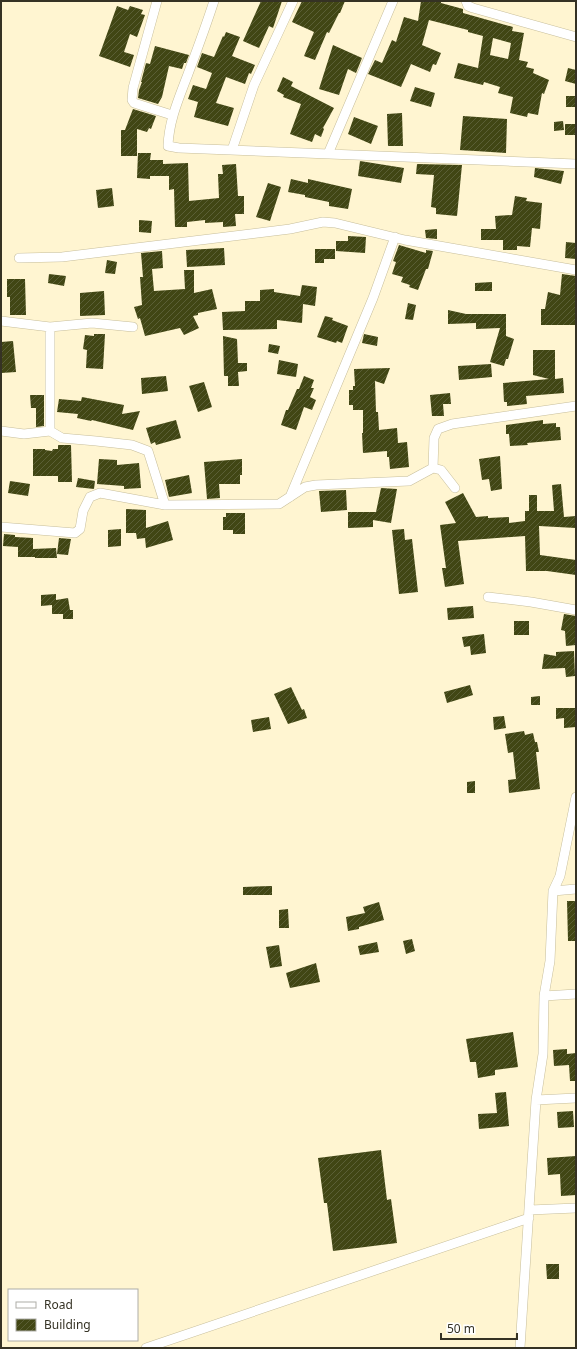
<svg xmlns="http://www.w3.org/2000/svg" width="577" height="1349" font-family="'Noto Sans',sans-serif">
	<defs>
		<pattern id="building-hatch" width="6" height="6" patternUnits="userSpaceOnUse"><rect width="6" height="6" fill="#414614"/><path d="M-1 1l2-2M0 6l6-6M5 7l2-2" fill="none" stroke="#5b5f36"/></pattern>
	</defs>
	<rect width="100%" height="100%" fill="#fff5d1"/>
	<path fill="url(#building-hatch)" fill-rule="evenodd" d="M261 1H282L273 28 269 26 259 48 243 41Z
		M302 1H345L340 13H339L329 33 327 32 315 60 304 56 314 32 292 22Z
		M421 1H441V3L463 9V13L513 27 512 31 524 33 519 60 528 62 526 67 534 69 533 73 549 80 544 94 542 93 538 115 528 113 527 117 510 113 513 97 498 93 500 87 484 82 483 85 454 78 458 63 478 68 483 36 468 32V30L429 20 422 45 441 53 436 65 433 64 430 72 411 64 401 87 368 74 375 60 382 63 392 40 396 42 404 17 418 21ZM493 38 511 43 508 59 490 55Z
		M117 6 128 10 130 6 143 10 141 14 145 15 137 37 130 34 124 52 134 55 130 67 99 56Z
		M226 32 240 37 232 56 255 65 251 74 249 73 245 84 226 77 216 103 234 108 228 126 194 117 198 102 188 99 193 85 206 89 212 73 197 67 202 53 214 57 223 36 224 37Z
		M333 45 362 58 356 73 348 69 339 95 319 89Z
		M155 46 189 55 186 63H184L182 69 169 66 162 97 158 104 138 98 139 90 142 82H141L146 63 150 64Z
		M568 68 576 70V84L565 81Z
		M283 77 293 82 291 86 334 108 323 128 324 129 321 137 315 134 312 142 290 134 301 104 283 97 284 95 277 91Z
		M415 87 435 93 431 107 410 101Z
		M566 96H576V107H566Z
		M133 109 156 116 151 129 149 128 147 132 137 129V156H121V130H125Z
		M402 113 403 146H388L387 114Z
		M463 116 507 119 506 153 460 150Z
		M354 117 378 126 371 144 348 134Z
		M563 121 564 130 554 131V122Z
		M565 124H576V135H565Z
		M138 153H151L150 160H163V164L188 163 189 201 219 198 218 174H223L222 165 236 164 238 196H244V214H235L236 226 223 227V222L205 223V220L187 222V227H175L174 189 169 190V176H150V179L137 178Z
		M360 161 404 168 401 183 358 176Z
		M417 164 462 165 457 216 436 214V208L431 207 434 175 416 174Z
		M535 168 564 171 561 184 534 177Z
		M291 179 308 183V179L352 189 348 209 329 206V202L305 197V195L288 192Z
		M268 183 281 187 270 221 256 217Z
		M112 188 114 206 98 208 96 190Z
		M515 196 527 198 526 201 542 203 540 229 532 228 530 247 517 246V250H503V240H481V229H496L495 216 512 215Z
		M139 220 152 221 151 233 139 232Z
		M437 229V239L426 238 425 230Z
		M348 236 366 237 365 253 336 251V241H348Z
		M566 242 576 243V259L565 258Z
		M399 245 426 253V250L433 251 428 269H426L418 290 409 287 410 285 401 282 403 277 392 274 396 262 393 261Z
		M224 248 225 265 187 267 186 250Z
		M315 249H335V259H324V263H315Z
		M162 251 163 268 152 269 154 291 185 289 184 270H194V293L212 289 217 309 198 313V315L193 316 199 328 184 335 180 328 145 336 140 318 138 319 134 307 142 305 140 277H143L141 253Z
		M107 260 117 262 115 274 105 273Z
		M49 274 66 276 64 286 48 283Z
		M562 274 576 276V325H541V309H545L548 292 560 295Z
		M7 279H25L26 315H10V297H7Z
		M492 282V291H475V283Z
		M302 285 317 287 315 306 303 304 302 323 277 320V329L223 330 222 312 245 311V301H260V290L274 289V292L300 296Z
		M104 291 105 315 80 316V293Z
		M408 303 416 305 413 320 405 319Z
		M448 310 466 314H506V336L514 339 508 359H506L504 366 490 362 500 328 476 329V323L448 324Z
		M325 316 333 318 332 320 348 326 342 343 337 341 336 343 317 337Z
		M94 334H105L103 369 86 368 87 350 83 349 85 335 94 336Z
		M364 334 378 337 377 346 362 343Z
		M223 336 237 339 238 363H247V371L238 372 239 386H228V376H224Z
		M13 341 16 372 1 373V342Z
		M269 344 280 346 278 354 268 352Z
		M533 350H555V379L563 378 564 393 526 396 527 404 507 406V402H504L503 383 549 379 533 375Z
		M279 360 298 364 296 377 277 374Z
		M491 364 492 377 459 380 458 366Z
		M390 368 384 384 375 381 376 412H378L379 430 397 428 398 443 407 442 409 467 390 469 389 457H387V451L363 453 362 433H363V410H353V405H349V390H353V386H355L354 369Z
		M166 376 168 391 142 394 141 378Z
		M304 376 314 380 311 388H314L310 397 316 400 312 410 304 407 296 430 281 425 286 410H288L297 389H299Z
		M204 382 212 407 198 412 189 386Z
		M450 393 451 404H443L444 416H432L430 395Z
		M30 395H44V426L36 427V408H31Z
		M82 397 124 405 122 414 140 411 133 430 92 420 91 421 77 418 78 414 57 412 59 399 81 401Z
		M176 420 181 438 156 445 155 442 151 444 146 428Z
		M543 420V424L556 423V427H560L561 440 527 443 528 445 510 446 509 434H506V425Z
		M58 445H71L72 482H58V476H33V449H45V450L52 451 53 449H58Z
		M500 456 502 489 491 491 489 479 482 480 479 459Z
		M99 459 117 460V465L139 463 141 488 124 489V486L97 484Z
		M242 459V475H240V484H219L220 498 207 499 204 462Z
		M189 475 192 493 169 497 165 480Z
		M78 478 95 481 94 489 76 487Z
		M10 481 30 484 28 496 8 493Z
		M561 484 564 517 576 516V528L539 526 540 555 576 560V575L547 571H526L525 536 458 541 464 584 445 587 442 568H446L440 525 456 523 445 502 463 493 476 517 488 516V518L509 517V523L525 521V511H529V495H537V511H554L552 485Z
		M381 488 397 489 391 523 373 520V527L348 528V512H376Z
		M346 490 347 510 321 512 319 491Z
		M126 509 146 510V528L168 521 173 540 146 548 145 538 137 539 136 533H126Z
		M226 513H245V534H233V530H223V517H226Z
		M121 529V546L108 547V530Z
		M404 529 405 540 412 539 418 592 399 594 392 530Z
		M4 534 15 535V537L33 538V549L56 548 57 558H35V557H18V547L3 546Z
		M59 538 71 539 68 555 57 554Z
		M56 594V600L68 598 70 610H73V619H63V614H52V605L41 606V595Z
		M473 606 474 618 448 620 447 608Z
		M564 614 576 616V645L566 646 565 631 561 630Z
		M514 621H529V635H514Z
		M484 634 486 653 471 655 470 646 464 647 462 637Z
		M574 651 575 676 566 677 565 668 542 669 544 654 556 656V652Z
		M470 685 473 695 447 703 444 692Z
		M291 687 302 710 304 709 307 718 288 724 274 694Z
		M540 696V705H531V697Z
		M556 708H576V727L564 728V718L556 719Z
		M504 716 506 728 494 730 493 717Z
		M269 717 271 729 253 732 251 720Z
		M524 731 525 735 533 733 535 742H537L539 752H536L540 789 509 793 508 780 516 779 513 752 508 753 505 734Z
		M475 781V793H467V782Z
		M272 886V895H243V887Z
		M567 901H576V941H568Z
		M379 902 384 920 359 927V929L348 931 346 917 365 913 363 907Z
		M288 909 289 928H279V910Z
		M412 939 415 951 406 954 403 941Z
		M377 942 379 952 360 955 358 946Z
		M279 945 282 966 270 968 266 947Z
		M316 963 320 982 290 988 286 973Z
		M513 1032 518 1067 495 1070V1075L478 1078 476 1062H470L466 1039Z
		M567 1049V1054L576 1053V1081H570L569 1065 554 1066 553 1050Z
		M506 1092 509 1126 479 1129 478 1114 497 1113 495 1093Z
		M573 1111 574 1127 558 1128 557 1112Z
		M381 1150 387 1200 391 1199 397 1243 333 1251 327 1203H324L318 1158Z
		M576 1156V1195L561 1196 560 1174 548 1175 547 1158Z
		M546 1264H559V1279H547Z"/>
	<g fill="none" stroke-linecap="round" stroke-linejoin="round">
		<defs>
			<path id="street" d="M157 1 133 88 132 100 134 103 172 115
				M214 1C206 26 197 50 188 74 179 98 169 120 168 146L179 148 576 164
				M466 1 468 6 473 8 576 37
				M232 150 254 85 293 1
				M328 154 393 1
				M19 258 62 257 290 229 323 222 335 223 405 240 576 270
				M1 321 50 327V431
				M50 327 92 323 133 327
				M1 431 24 434 50 431 62 438 96 441 132 445 148 451 165 505
				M433 468 434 438 438 429 452 424 576 406
				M290 497 373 298 395 237
				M1 527 75 533 80 529 83 511 90 497 100 493 165 505 279 504 305 487 316 485 409 481 433 468 441 470 455 488
				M488 597 531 602 576 610
				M553 891 576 889
				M544 996 576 994
				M536 1100 576 1098
				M530 1210 576 1208
				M146 1348 529 1218
				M520 1348 536 1100 543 1054 544 996 550 961 553 891 560 876 576 797"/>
		</defs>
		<use href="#street" stroke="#c7be9b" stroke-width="10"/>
		<use href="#street" stroke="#fff" stroke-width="9"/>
	</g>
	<rect width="577" height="1349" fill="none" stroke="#353224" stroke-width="4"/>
	<rect x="8" y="1289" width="130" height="52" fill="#ffffff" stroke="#aeada7"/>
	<rect x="16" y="1302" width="20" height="6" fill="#ffffff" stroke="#aeada7"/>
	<text x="44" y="1309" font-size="12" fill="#353224">Road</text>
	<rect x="16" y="1319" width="20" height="12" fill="url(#building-hatch)" stroke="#aeada7"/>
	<text x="44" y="1329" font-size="12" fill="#353224">Building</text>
	<path d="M441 1333v6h76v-6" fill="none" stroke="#353224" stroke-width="2"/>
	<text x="447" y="1333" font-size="12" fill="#353224" stroke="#ffffff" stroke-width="3" paint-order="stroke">50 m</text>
</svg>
